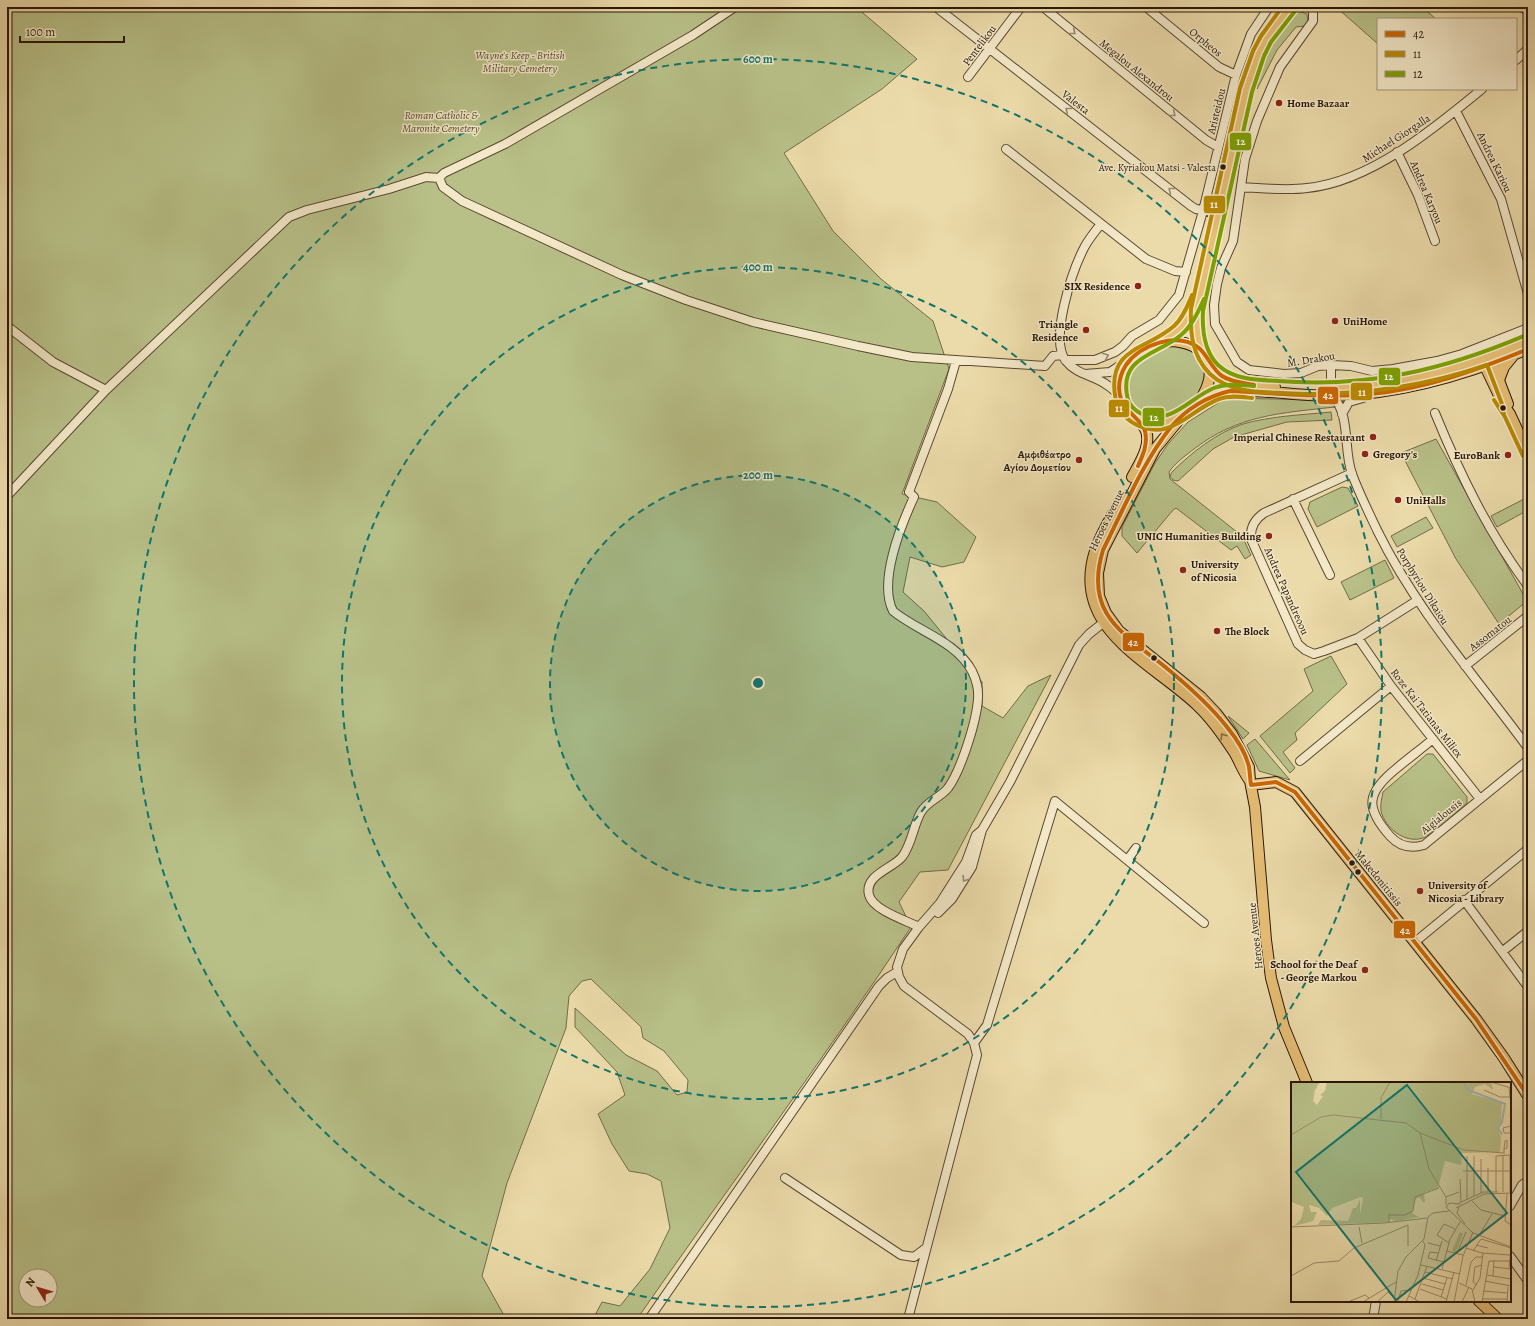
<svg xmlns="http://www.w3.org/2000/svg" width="1535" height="1326" font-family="Alegreya,serif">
	<rect width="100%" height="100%" fill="#ecdbaa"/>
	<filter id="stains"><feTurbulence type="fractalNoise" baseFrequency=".005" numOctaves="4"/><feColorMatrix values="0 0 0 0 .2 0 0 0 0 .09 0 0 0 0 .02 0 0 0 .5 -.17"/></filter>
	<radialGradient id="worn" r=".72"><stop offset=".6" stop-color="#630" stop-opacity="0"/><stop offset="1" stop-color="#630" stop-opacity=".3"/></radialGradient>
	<path fill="#b8c088" stroke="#716c48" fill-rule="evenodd" d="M7 7H856L917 59 882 89 784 153 833 231 881 279 933 321 949 369 902 494 937 502 976 537 964 562 942 567 910 557 903 592 924 611 982 682V706L1003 718 1028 686 1051 675 948 870 920 872 899 902 911 927C823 1060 728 1188 637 1319H593L602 1302 620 1306 650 1269 670 1228 661 1181 647 1174 629 1171 612 1144 598 1114 625 1095 617 1072 575 1027V1008L626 1055 657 1071 677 1095 687 1092 688 1080 664 1051 643 1038 641 1027 591 979 582 981 569 996 566 1028 507 1183 482 1276 506 1319H7ZM26 1276H50V1300H26Z
		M1336 7H1422L1436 19H1378V44Z
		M1298 11 1307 14 1308 23 1305 26 1296 27 1277 50 1257 89C1260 65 1279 27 1298 11Z
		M1172 344C1177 345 1183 346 1187 348 1194 351 1200 358 1203 366 1214 398 1165 433 1138 412 1104 387 1143 348 1172 344Z
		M1226 398 1324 400 1335 407C1281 413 1238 415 1194 449 1185 456 1175 463 1169 472L1170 479 1242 536 1251 555 1245 559 1237 546 1231 550 1176 508 1173 510 1137 553 1122 536V527L1155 463 1168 444 1188 422Z
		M1331 412 1332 420 1287 422 1234 437 1213 449 1178 481 1173 480 1170 476 1172 472C1191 453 1216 433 1243 424 1271 416 1301 415 1331 412Z
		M1436 439 1527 601 1499 624 1456 559 1401 453Z
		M1342 487 1348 488 1358 506 1317 527 1308 509 1310 502Z
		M1528 497V510L1497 527 1491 516Z
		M1426 517 1433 528 1397 547 1391 536Z
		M1385 560 1394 578 1350 600 1341 582Z
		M1331 656 1347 684 1295 733 1297 740 1283 752 1295 768 1290 773 1260 736 1313 691 1304 669Z
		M1228 716 1249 733 1243 739Z
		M1255 739 1290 780 1259 771 1247 745Z
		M1427 754H1433L1467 797V803C1459 810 1430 836 1423 838 1405 844 1385 828 1381 811 1380 805 1382 798 1383 792Z"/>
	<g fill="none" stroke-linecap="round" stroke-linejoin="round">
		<defs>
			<path id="minor" d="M936 7 1191 206 1196 209 1218 213
				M1043 7 1206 140 1218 147
				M1146 7 1219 67 1236 75
				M1310 7 1313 12V21L1280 67 1257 121 1245 159 1233 241 1221 268 1217 284 1214 305 1215 324 1237 362 1249 370 1284 374 1301 373 1318 366 1331 365 1351 366 1372 371 1393 369 1437 361 1462 354 1528 328
				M1522 7 1528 12
				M1516 60 1528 49
				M968 77 1021 7
				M1456 111 1501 199 1528 294
				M1006 149 1146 259 1175 271 1186 272
				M1397 152 1418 195 1435 241
				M439 178 443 187 462 201 622 275 686 300 753 322 858 346 912 357 1045 366 1053 356 1062 355
				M439 178 444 173 505 144 693 35 735 7
				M1241 187C1263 188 1285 191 1307 188 1370 182 1435 128 1482 89
				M1100 225C1094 233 1087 241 1083 250 1072 272 1049 340 1066 361 1077 375 1094 375 1107 385 1112 388 1117 393 1121 397
				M7 326 53 362 106 390
				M1065 360H1095L1115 352 1123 346 1132 336 1159 320 1179 295 1203 211 1236 75 1251 34 1269 7
				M1085 374 1110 372 1130 359
				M1331 389V365
				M1333 396C1351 417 1343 449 1352 474 1359 493 1369 513 1378 532 1417 611 1476 677 1528 748
				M1435 413C1460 474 1488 532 1528 586
				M1342 414 1349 402 1363 398
				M1352 473 1264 513C1255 519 1250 527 1251 539L1298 644 1305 650 1314 654 1324 651 1358 638 1418 600
				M7 496 106 390 289 217 307 210 389 189 426 177 439 178
				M1293 499 1330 575
				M1358 638 1391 686 1480 799
				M1465 666 1528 616
				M1433 739C1421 749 1409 758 1397 768 1367 792 1364 807 1390 836 1399 846 1411 849 1424 845L1528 760
				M1300 761 1391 686
				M1128 859 1136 848
				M1464 900 1528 987
				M938 913 952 899 972 867 982 830 1010 782 1079 645 1089 634 1108 619
				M919 927C905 920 873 910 869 895 864 875 892 869 902 857 912 844 913 826 921 812 927 801 940 798 948 788 961 770 983 707 977 685 976 680 974 675 972 671 956 641 917 631 893 611 878 582 901 525 914 497L909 492 948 389 956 361
				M1415 942 1528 849
				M1503 951 1528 931
				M974 1043 987 1025 1055 801 1204 923
				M785 1178 901 1255 914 1257 926 1248
				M1510 1206 1522 1185 1528 1180
				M1510 1256 1528 1281
				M649 1319 879 986 887 978 897 972
				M908 1319 977 1055 974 1043 968 1034 904 986 899 977 897 967 903 949 919 927 940 903 966 862 976 835 982 830
				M1373 1319 1376 1301"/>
			<path id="major" d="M1160 341 1182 326 1195 304
				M1173 341C1243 348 1200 431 1151 423 1098 414 1115 344 1173 341Z
				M1200 349 1196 325 1197 310 1246 90 1258 54 1266 39 1290 7
				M1490 357 1508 404
				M1483 362 1503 404 1510 414 1528 453
				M1208 363C1229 383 1247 385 1275 387
				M1499 380 1504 367 1513 356
				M1337 389C1405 385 1466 368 1528 341
				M1195 407 1213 395 1224 391C1261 389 1297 396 1334 396 1402 394 1466 375 1528 349
				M1183 415 1155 449 1103 550 1098 573 1099 596 1106 613 1119 631 1201 697 1216 713 1232 734 1249 767 1250 781 1255 807 1266 940 1271 978 1284 1027 1307 1083
				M1132 477C1139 464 1154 442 1144 427 1141 423 1136 419 1133 416
				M1122 497C1113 515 1101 532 1095 551 1070 629 1150 661 1197 705 1212 719 1223 735 1234 752 1240 762 1243 772 1250 781
				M1251 785 1276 782 1295 792 1476 1019 1504 1058 1528 1096
				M1479 1301 1498 1319"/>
		</defs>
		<use href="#minor" stroke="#5a4830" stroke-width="10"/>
		<use href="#major" stroke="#2a1708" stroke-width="12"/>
		<use href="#minor" stroke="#f3e8c8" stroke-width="8"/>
		<use href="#major" stroke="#e6be75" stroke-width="10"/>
		<defs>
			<path id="bus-1" d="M1528 349C1477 370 1425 389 1370 394 1324 398 1277 393 1230 391 1208 396 1186 409 1171 427 1143 462 1123 510 1103 550 1084 613 1121 632 1164 666 1186 684 1209 704 1227 727 1236 738 1246 753 1249 767 1250 773 1250 779 1251 785L1276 782 1295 792 1476 1019 1528 1096
				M1138 466C1143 455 1148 444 1145 431 1142 422 1134 417 1128 410 1116 398 1117 379 1126 365 1140 345 1177 331 1199 348 1208 356 1212 369 1222 376 1231 382 1243 383 1254 385"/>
			<path id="bus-2" d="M1282 7 1261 36 1253 51 1240 88 1191 309C1190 333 1192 356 1210 374 1229 392 1257 392 1281 393 1352 397 1420 388 1487 365L1502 404 1504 415
				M1192 295C1188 305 1183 318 1174 326 1147 350 1108 347 1115 395 1116 407 1124 418 1135 424 1171 443 1189 410 1219 399 1230 395 1242 397 1252 398
				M1494 400 1505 417 1523 456"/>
			<path id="bus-3" d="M1295 11 1271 42 1264 56 1252 92 1203 311C1202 330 1204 351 1218 365 1234 380 1258 380 1278 381 1367 388 1444 370 1526 335
				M1204 299C1198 312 1192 326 1181 335 1158 355 1120 356 1127 395 1128 404 1135 411 1144 415 1171 425 1191 397 1214 388 1227 383 1241 385 1254 386"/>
		</defs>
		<use href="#bus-1" stroke="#f3e8c8" stroke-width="7"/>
		<use href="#bus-2" stroke="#f3e8c8" stroke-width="7"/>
		<use href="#bus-3" stroke="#f3e8c8" stroke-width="7"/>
		<use href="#bus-1" stroke="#c60" stroke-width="4"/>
		<use href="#bus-2" stroke="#b88901" stroke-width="4"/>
		<use href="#bus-3" stroke="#7d9f02" stroke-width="4"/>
	</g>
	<defs><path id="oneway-chevron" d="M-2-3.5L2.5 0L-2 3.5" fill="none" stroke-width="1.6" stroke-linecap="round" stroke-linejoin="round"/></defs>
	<g stroke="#998a72">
		<use href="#oneway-chevron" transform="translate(1073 32) rotate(39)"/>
		<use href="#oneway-chevron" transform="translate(1068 110) rotate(-142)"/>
		<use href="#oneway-chevron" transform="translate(1173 114) rotate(39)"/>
		<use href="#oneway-chevron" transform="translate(1171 190) rotate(-142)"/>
		<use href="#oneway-chevron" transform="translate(1106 356) rotate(-23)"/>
		<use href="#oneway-chevron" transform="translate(965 879) rotate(122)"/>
	</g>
	<use stroke="#886a3e" href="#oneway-chevron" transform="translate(1223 736) rotate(-124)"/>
	<circle cx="758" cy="683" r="208" fill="#0f766e" fill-opacity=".12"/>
	<g fill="none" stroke="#0f766e" stroke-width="2" stroke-dasharray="7 5">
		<circle cx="758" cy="683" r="208"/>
		<circle cx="758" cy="683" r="416"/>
		<circle cx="758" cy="683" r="624"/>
	</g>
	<g fill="#8f2418" stroke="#f3e8c8" stroke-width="1.5">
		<circle cx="1279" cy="103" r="4"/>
		<circle cx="1138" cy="286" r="4"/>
		<circle cx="1335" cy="321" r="4"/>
		<circle cx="1086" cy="330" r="4"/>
		<circle cx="1373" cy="437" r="4"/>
		<circle cx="1365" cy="454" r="4"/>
		<circle cx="1508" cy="455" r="4"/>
		<circle cx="1079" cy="460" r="4"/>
		<circle cx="1398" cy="500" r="4"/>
		<circle cx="1269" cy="536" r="4"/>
		<circle cx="1183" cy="570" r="4"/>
		<circle cx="1217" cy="631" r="4"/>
		<circle cx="1420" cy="891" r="4"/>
		<circle cx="1365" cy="970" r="4"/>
	</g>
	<g fill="#2a1708" stroke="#f3e8c8" stroke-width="1.5">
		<circle cx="1223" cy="167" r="3.5"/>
		<circle cx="1503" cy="408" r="3.5"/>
		<circle cx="1154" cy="658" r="3.5"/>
		<circle cx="1352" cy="863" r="3.5"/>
		<circle cx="1358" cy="872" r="3.5"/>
	</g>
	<g text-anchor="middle" stroke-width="3" stroke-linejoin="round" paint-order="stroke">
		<g font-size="10" fill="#2a1708" stroke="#f3e8c8" text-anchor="end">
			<text x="1216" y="171">Ave. Kyriakou Matsi - Valesta</text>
		</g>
		<g font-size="11" fill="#2a1708" stroke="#f3e8c8">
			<text transform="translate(1206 42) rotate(39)" y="4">Orpheos</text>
			<text transform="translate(979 45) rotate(-53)" y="4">Pentelikou</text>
			<text transform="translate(1137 70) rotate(39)" y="4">Megalou Alexandrou</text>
			<text transform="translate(1076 102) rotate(38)" y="4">Valesta</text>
			<text transform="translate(1216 111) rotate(-76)" y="4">Aristeidou</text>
			<text transform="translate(1396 138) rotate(-33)" y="4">Michael Giorgalla</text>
			<text transform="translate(1495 162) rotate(64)" y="4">Andrea Kariou</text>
			<text transform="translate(1427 192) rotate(67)" y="4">Andrea Karyou</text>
			<text transform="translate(1311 359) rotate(-9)" y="4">M. Drakou</text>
			<text transform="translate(1106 520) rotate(-64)" y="4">Heroes Avenue</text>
			<text transform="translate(1423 586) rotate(58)" y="4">Porphyriou Dikaiou</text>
			<text transform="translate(1287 591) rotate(66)" y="4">Andrea Papandreoou</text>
			<text transform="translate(1490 633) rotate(-38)" y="4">Assomatou</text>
			<text transform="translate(1427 713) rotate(52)" y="4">Roze Kai Tatianas Miliex</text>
			<text transform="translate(1441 816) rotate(-39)" y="4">Aigialousis</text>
			<text transform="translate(1379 878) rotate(51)" y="4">Makedonitissis</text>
			<text transform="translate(1255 936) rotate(-96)" y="4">Heroes Avenue</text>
		</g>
		<g font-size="11" font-style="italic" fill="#554a2e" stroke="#f3e8c8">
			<text x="520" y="59">Wayne's Keep - British<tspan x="520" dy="13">Military Cemetery</tspan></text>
			<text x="441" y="119">Roman Catholic &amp;<tspan x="441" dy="13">Maronite Cemetery</tspan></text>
		</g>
		<g font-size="11" font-weight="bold" fill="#2a1708" stroke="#f3e8c8" text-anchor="start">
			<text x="1287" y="107">Home Bazaar</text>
			<text x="1130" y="290" text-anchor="end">SIX Residence</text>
			<text x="1343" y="325">UniHome</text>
			<text x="1078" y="328" text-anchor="end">Triangle<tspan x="1078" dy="13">Residence</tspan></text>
			<text x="1365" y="441" text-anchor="end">Imperial Chinese Restaurant</text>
			<text x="1071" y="458" text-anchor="end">Αμφιθέατρο<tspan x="1071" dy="13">Αγίου Δομετίου</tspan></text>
			<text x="1373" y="458">Gregory's</text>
			<text x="1500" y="459" text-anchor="end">EuroBank</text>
			<text x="1406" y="504">UniHalls</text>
			<text x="1261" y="540" text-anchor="end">UNIC Humanities Building</text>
			<text x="1191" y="568">University<tspan x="1191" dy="13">of Nicosia</tspan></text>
			<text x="1225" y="635">The Block</text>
			<text x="1428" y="889">University of<tspan x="1428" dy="13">Nicosia - Library</tspan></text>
			<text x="1357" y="968" text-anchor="end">School for the Deaf<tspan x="1357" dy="13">- George Markou</tspan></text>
		</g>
	</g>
	<g transform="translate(1291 1082)">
		<rect width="220" height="220" fill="#ecdbaa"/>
		<path d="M0 0H29L24 8 22 19 26 23 32 14 29 13 34 9 36 0H198L201 2 202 8 194 2 184 5 181 12 211 21 210 40 206 45 210 56 209 70 171 71 170 83 154 79 147 106 133 111 134 120H132L128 115 125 117 121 131 128 135 105 139 99 137 98 140 27 143 30 138 57 139 62 126H65L69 117V132L72 116 70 115 41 126 36 134 28 126 18 123 20 130H26L22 139 3 144 10 137 13 125 0 120ZM169 150 172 152 165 170 161 169Z" fill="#b8c088"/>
		<path fill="none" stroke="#9db8b4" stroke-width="2" d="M172 0 177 8 214 22 211 40 207 46 211 53"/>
		<path fill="none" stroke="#9e8d69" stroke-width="1" d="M200 0 220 6M218 6 220 24M193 8 209 15H219M90 37V16L99 0M220 44 212 46 213 51H220M129 51 138 87 155 115V123M0 53 30 35 42 33 115 41 129 51 173 68 213 71M213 67 216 66V58L214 59 213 67V72M219 73V110M176 74V117M190 77V111M172 89H220M169 97 170 120M197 109V86M205 110V74L220 73M212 110V73M216 112 214 139 220 143M183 114V74M155 115 168 110M181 119 190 128 214 134M168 121 192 110H207M155 125 182 151 220 165M168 125 166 131 174 142M155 126 158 121 169 122M165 126 193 112 220 111M98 140V133H114L122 129 124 115 148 106M0 145 93 141 136 136M68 145 71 161M189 152 201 132M137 161 149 164M158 161 146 153 153 142 164 147M185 163 197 166M175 166 191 171 219 173M155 169 172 173M182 169 190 157 220 166 218 186M147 171 139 170 137 176 153 180M166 171 175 150M145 179 151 159M130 183 169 192M203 185 220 187M151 187 159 157 169 140M134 190 162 197M196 193 220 197M0 194 23 181 48 179 63 166 117 143V164M202 194 203 178M132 196 154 202M194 199 220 204M168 201 181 207 184 220M131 202 152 208M175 203 180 180 185 175H192M186 203 182 200 184 185 191 183M129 207 156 217M182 208 189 196 192 171M192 209 217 211M118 214 129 220M150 215 156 196M124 217 136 184M191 217H217M107 219 110 209 120 208M57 220 74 213 78 216M72 220 105 200M86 220 97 210 101 214M103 220 107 189 115 175 133 157 137 135 142 131 158 129M115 220 127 193 134 163 132 159M155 220 163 190M163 220 172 174 182 150M171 220 178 205M191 220 198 179H219M216 220 217 205"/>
		<path fill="#0f766e" fill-opacity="0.15" stroke="#0f766e" stroke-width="2" d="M116 3 216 131 105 218 5 90Z"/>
		<rect width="220" height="220" fill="none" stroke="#2a1708" stroke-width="2"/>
	</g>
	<circle cx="758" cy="683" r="6" fill="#0f766e" stroke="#f3e8c8" stroke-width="2"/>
	<g font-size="12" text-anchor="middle" font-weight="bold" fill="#0f766e" stroke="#f3e8c8" stroke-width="3" stroke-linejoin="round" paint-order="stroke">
		<text x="758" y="63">600 m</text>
		<text x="758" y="271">400 m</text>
		<text x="758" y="479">200 m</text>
	</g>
	<g stroke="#f3e8c8" stroke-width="1.5">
		<rect x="1229" y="132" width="23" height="19" rx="4" fill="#7d9f02"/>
		<rect x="1203" y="195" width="23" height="19" rx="4" fill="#b88901"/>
		<rect x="1378" y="367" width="23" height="19" rx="4" fill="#7d9f02"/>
		<rect x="1350" y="382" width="23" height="19" rx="4" fill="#b88901"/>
		<rect x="1317" y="386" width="22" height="19" rx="4" fill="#c60"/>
		<rect x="1108" y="399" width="22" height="19" rx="4" fill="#b88901"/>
		<rect x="1142" y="407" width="23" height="20" rx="4" fill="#7d9f02"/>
		<rect x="1122" y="632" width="23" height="20" rx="4" fill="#c60"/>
		<rect x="1393" y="920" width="23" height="19" rx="4" fill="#c60"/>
	</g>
	<g font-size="11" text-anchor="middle" font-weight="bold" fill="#fff">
		<text x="1241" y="145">12</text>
		<text x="1214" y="208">11</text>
		<text x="1389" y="380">12</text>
		<text x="1362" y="396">11</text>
		<text x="1328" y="399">42</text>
		<text x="1119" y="412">11</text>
		<text x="1154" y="421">12</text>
		<text x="1133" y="646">42</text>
		<text x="1405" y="934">42</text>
	</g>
	<rect width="1535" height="1326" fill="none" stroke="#ecdbaa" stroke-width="24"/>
	<rect x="8" y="8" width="1519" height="1310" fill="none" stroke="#2a1708" stroke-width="2"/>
	<rect x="12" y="12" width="1511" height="1302" fill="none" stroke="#2a1708"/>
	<rect x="1377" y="18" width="140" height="72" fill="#f3e8c8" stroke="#a3947b"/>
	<rect x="1385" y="31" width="20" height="6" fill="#cc6600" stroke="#a3947b"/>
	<text x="1413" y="38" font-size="12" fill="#2a1708">42</text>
	<rect x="1385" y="51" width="20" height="6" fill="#b88901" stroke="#a3947b"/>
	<text x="1413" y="58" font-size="12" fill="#2a1708">11</text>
	<rect x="1385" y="71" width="20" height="6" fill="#7d9f02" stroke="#a3947b"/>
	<text x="1413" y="78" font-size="12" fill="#2a1708">12</text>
	<g transform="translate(38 1288) rotate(308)"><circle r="19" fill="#f3e8c8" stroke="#a3947b"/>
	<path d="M0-3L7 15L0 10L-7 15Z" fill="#8f2418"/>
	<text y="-6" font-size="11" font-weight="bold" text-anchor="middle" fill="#2a1708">N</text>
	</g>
	<path d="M20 36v6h104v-6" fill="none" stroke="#2a1708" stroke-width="2"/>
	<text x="26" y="36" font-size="12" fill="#2a1708" stroke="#f3e8c8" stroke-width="3" paint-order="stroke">100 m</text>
	<rect width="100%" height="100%" filter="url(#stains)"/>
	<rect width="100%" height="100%" fill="url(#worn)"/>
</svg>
